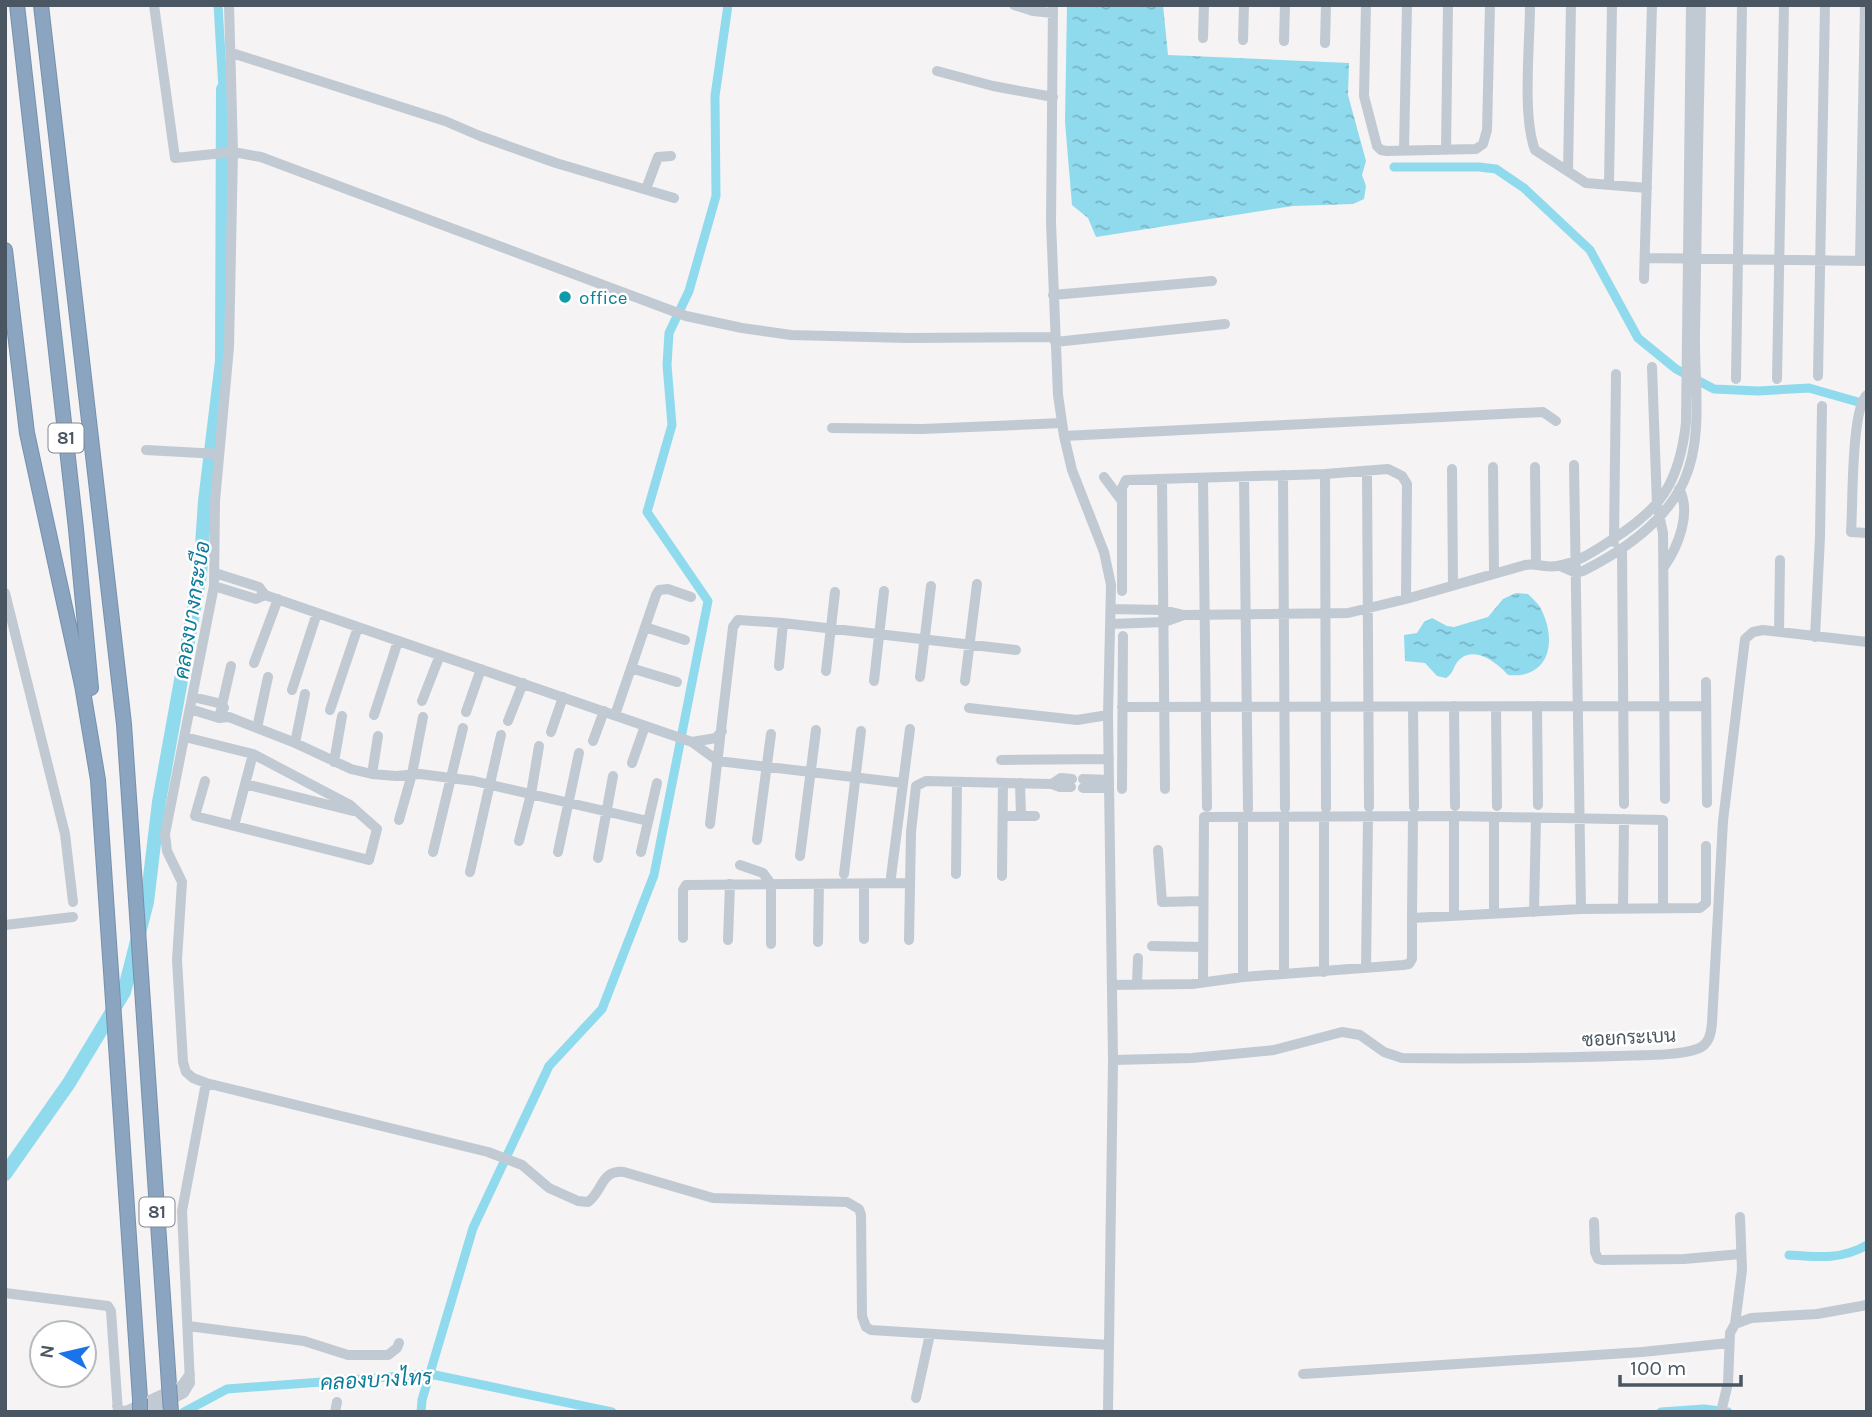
<svg xmlns="http://www.w3.org/2000/svg" width="1872" height="1417" font-family="Karla,Sarabun,sans-serif">
	<defs>
		<pattern id="water-ripples" width="26" height="14" patternUnits="userSpaceOnUse" patternTransform="scale(1.75)"><rect width="26" height="14" fill="#90daee"/><path d="M2 4q2-2 4 0t4 0M15 11q2-2 4 0t4 0" fill="none" stroke="#78b4c4"/></pattern>
	</defs>
	<rect width="100%" height="100%" fill="#f5f3f3"/>
	<path fill="url(#water-ripples)" d="M1067 5H1163L1168 55 1349 63 1348 95 1366 161 1362 175 1366 186 1364 199 1353 204 1293 206 1096 237 1088 218 1072 205 1065 122Z
		M1516 593 1528 594C1533 599 1539 604 1542 611 1557 642 1549 679 1508 675 1497 663 1475 645 1459 660 1453 666 1454 673 1446 678L1437 676 1425 663 1405 661 1404 635 1417 633 1424 622 1432 618 1447 626 1454 627 1488 617 1503 599Z"/>
	<g fill="none" stroke-linecap="round" stroke-linejoin="round">
		<path stroke="#90daee" stroke-width="9" d="M218 5 223 89
			M1394 167H1479L1496 169 1524 188 1590 250 1638 338 1676 369 1714 389 1758 391 1809 388 1858 402H1867
			M1789 1255C1816 1257 1842 1260 1867 1245
			M184 1412 227 1389 430 1374 612 1412
			M421 1412 422 1400 473 1228 549 1066 602 1009 654 875 708 601 647 512 672 425 667 365 669 333 689 291 716 196 715 96 728 5
			M1661 1412 1704 1409 1728 1412"/>
		<path stroke="#90daee" stroke-width="14" d="M5 1174 69 1083 124 992 147 902 159 802 200 575 205 501 222 361 223 89"/>
		<defs>
			<path id="highway" d="M17 5 76 529 91 688
				M41 5 124 724 169 1385
				M5 250 27 433 82 685 98 780 140 1399"/>
		</defs>
		<use href="#highway" stroke="#7690ad" stroke-width="16"/>
		<path stroke="#c1cad2" stroke-width="10" d="M154 5 175 158 233 152 261 157 686 316 742 328 791 335 908 338 1054 337
			M229 5 233 152 229 347 215 501 214 586 165 834 167 851 182 882 177 960 183 1062 186 1072 193 1078 206 1083 488 1152 522 1165 549 1188 578 1201 588 1202C604 1190 600 1170 624 1172L713 1198 847 1202 859 1209 861 1215 862 1316 866 1327 871 1330 1109 1345
			M1014 5 1033 11 1053 13
			M1053 5 1051 222 1058 395 1064 436 1072 470 1104 552 1111 585 1108 715 1113 1060 1108 1412
			M1366 5 1364 96 1377 146 1381 150 1387 151 1476 149 1483 144 1487 130 1490 5
			M1530 5C1530 43 1522 116 1535 150L1586 183 1647 188
			M1203 38 1204 5
			M1243 40 1244 5
			M1284 41 1285 5
			M1325 43 1326 5
			M232 53 445 121 480 136 556 163 674 198
			M937 71 993 86 1053 97
			M1446 149 1448 5
			M1404 150 1407 5
			M1568 171 1571 5
			M1609 183 1612 5
			M646 189 658 157 671 156
			M1645 258 1867 261
			M1860 261 1865 5
			M1644 279 1652 5
			M1053 295 1212 281
			M1055 342 1225 324
			M1652 367 1657 505 1663 533 1665 799
			M1818 376 1825 5
			M1736 379 1742 5
			M1777 379 1784 5
			M1867 395C1851 408 1853 508 1851 532L1867 533
			M832 428 922 429 1062 423
			M1064 436 1543 412 1556 421
			M146 450 219 454
			M1574 465 1581 909
			M1493 467 1494 574
			M1535 467 1536 563
			M1452 469 1453 585
			M1367 471 1369 807
			M1325 474 1326 808
			M1283 475 1285 808
			M1104 477 1122 501
			M1244 477 1248 809
			M1162 479 1165 789
			M1203 479 1207 807
			M1614 542 1616 374
			M1622 548 1624 804
			M1560 566 1576 573 1583 571C1621 552 1665 522 1684 481 1704 437 1694 381 1695 334 1696 224 1699 115 1701 5
			M1664 567C1678 547 1692 512 1679 489
			M215 573 259 587 265 595 692 742 718 761 903 783
			M214 586 256 599 265 595
			M1122 591V488L1126 480 1325 474 1388 469 1402 476 1407 484 1406 599
			M5 593 65 834 73 902
			M1111 609 1163 610 1184 615 1348 613 1406 599 1525 565C1536 563 1546 568 1557 566 1577 563 1593 552 1610 541 1661 509 1679 484 1686 423L1691 5
			M1111 624 1164 622 1184 615
			M645 627 685 640
			M1779 632 1780 560
			M1815 637 1820 537 1822 406
			M254 663 278 599
			M779 666 783 623
			M631 668 677 682
			M826 671 835 592
			M920 677 931 586
			M874 681 884 591
			M965 681 977 584
			M1706 682 1707 803
			M292 690 317 613
			M193 697 222 704 224 708
			M422 701 440 655
			M1454 706 1455 806
			M1537 706 1538 805
			M1122 707 1706 706
			M1413 707 1414 807
			M1496 707 1497 806
			M969 708 1077 720 1108 715
			M190 709 219 718 229 717 293 742 351 769 372 774 396 776 420 774 474 781 648 821
			M330 710 358 627
			M466 712 481 669
			M374 715 398 641
			M615 715 656 595 659 590 668 589 691 597
			M219 718 231 666
			M508 721 523 683
			M257 728 268 677
			M551 732 563 697
			M185 737 253 754 350 805 377 829 369 860 195 816 205 781
			M593 741 604 711
			M692 742 716 738 722 731
			M295 743 305 694
			M1001 760 1109 759
			M334 762 342 716
			M632 763 645 726
			M372 774 378 736
			M1083 779 1109 780
			M1020 783 1021 816
			M245 784 353 811
			M1052 784 1061 778 1072 779
			M1083 788H1109
			M1122 789 1123 636
			M1003 816H1035
			M1324 817V972
			M1494 817V913
			M399 820 412 774 423 717
			M710 824 733 627 738 620 783 623 1016 650
			M234 826 253 754
			M757 840 771 734
			M519 841 531 794 539 746
			M1158 850 1162 902 1203 901
			M433 852 463 728
			M558 852 579 753
			M641 852 657 783
			M800 856 816 730
			M598 858 613 776
			M740 865 763 873 771 884V944
			M470 872 501 735
			M844 874 861 731
			M956 874 957 782
			M1002 876 1003 783
			M891 877 910 729
			M864 884V939
			M1623 908 1624 819
			M1534 912 1536 818
			M1454 915V816
			M1412 918 1413 817
			M5 925 73 917
			M683 938V890L686 885 910 883
			M728 940 730 884
			M909 940 911 832 916 786 926 781 1052 784 1060 787H1071
			M818 942 819 884
			M1152 946 1203 947
			M1366 968 1368 817
			M1284 974V817
			M1243 977V817
			M1203 982 1204 817 1454 816 1663 820V908
			M1137 984 1138 958
			M1112 985 1192 984 1243 977 1403 965 1409 964 1412 959V918L1581 909 1700 908 1706 903V846
			M1113 1060 1192 1058 1274 1050 1342 1032 1360 1035 1384 1052 1402 1058C1474 1059 1545 1058 1617 1056 1639 1055 1678 1056 1697 1049 1709 1045 1711 1034 1712 1023L1723 821 1745 639 1753 632 1763 630 1867 642
			M1594 1222 1595 1252 1598 1259 1602 1260 1684 1259 1741 1254
			M5 1293 108 1306 111 1311 118 1412
			M1735 1324 1742 1270 1740 1217
			M188 1326 304 1341 348 1355H388L397 1348 399 1343
			M1303 1374 1642 1352 1729 1343
			M916 1398 930 1334
			M117 1406 120 1410 126 1411 182 1385 190 1374
			M147 1412 184 1393 190 1383 182 1211 206 1083
			M335 1412 337 1402
			M1721 1412 1728 1383 1730 1333 1735 1324 1751 1318 1817 1314 1867 1305"/>
		<use href="#highway" stroke="#8ba5c1" stroke-width="14"/>
		<defs>
			<path id="highway-bridge" d="M169 1385 171 1412
				M140 1399V1412"/>
		</defs>
		<use href="#highway-bridge" stroke="#7690ad" stroke-width="16" stroke-linecap="butt"/>
		<use href="#highway-bridge" stroke="#8ba5c1" stroke-width="14"/>
	</g>
	<circle fill="#0f9aa8" stroke="#fff" stroke-width="2.5" cx="565" cy="297" r="7"/>
	<g text-anchor="middle" stroke-width="5" stroke-linejoin="round" paint-order="stroke">
		<g fill="#fff" stroke="#808990" stroke-width="2">
			<rect x="48.5" y="423.5" width="35" height="29" rx="5"/>
			<rect x="139.5" y="1197.5" width="35" height="29" rx="5"/>
		</g>
		<g font-size="18" font-weight="bold" fill="#4a5661">
			<text x="66" y="444">81</text>
			<text x="157" y="1218">81</text>
		</g>
		<g font-size="19" fill="#0d838f" stroke="#fff" text-anchor="start">
			<text x="579" y="304">office</text>
		</g>
		<g font-size="19" fill="#4a5661" stroke="#fff">
			<text transform="translate(1629 1037) rotate(-3)" y="7">ซอยกระเบน</text>
		</g>
		<g font-size="21" font-style="italic" fill="#0c7c9b" stroke="#fff">
			<text transform="translate(192 610) rotate(-81)" y="7">คลองบางกระบือ</text>
			<text transform="translate(376 1380) rotate(-3)" y="7">คลองบางไทร</text>
		</g>
	</g>
	<rect width="1872" height="1417" fill="none" stroke="#4a5661" stroke-width="14"/>
	<g transform="translate(63 1354) rotate(278)"><circle r="33" fill="#ffffff" stroke="#b7bbc0" stroke-width="2"/>
	<path d="M0-5L12 26L0 18L-12 26Z" fill="#1a73e8"/>
	<text y="-10" font-size="19" font-weight="bold" text-anchor="middle" fill="#4a5661">N</text>
	</g>
	<path d="M1620 1375v10h121v-10" fill="none" stroke="#4a5661" stroke-width="3.5"/>
	<text x="1630" y="1375" font-size="21" fill="#4a5661" stroke="#ffffff" stroke-width="5" paint-order="stroke">100 m</text>
</svg>
